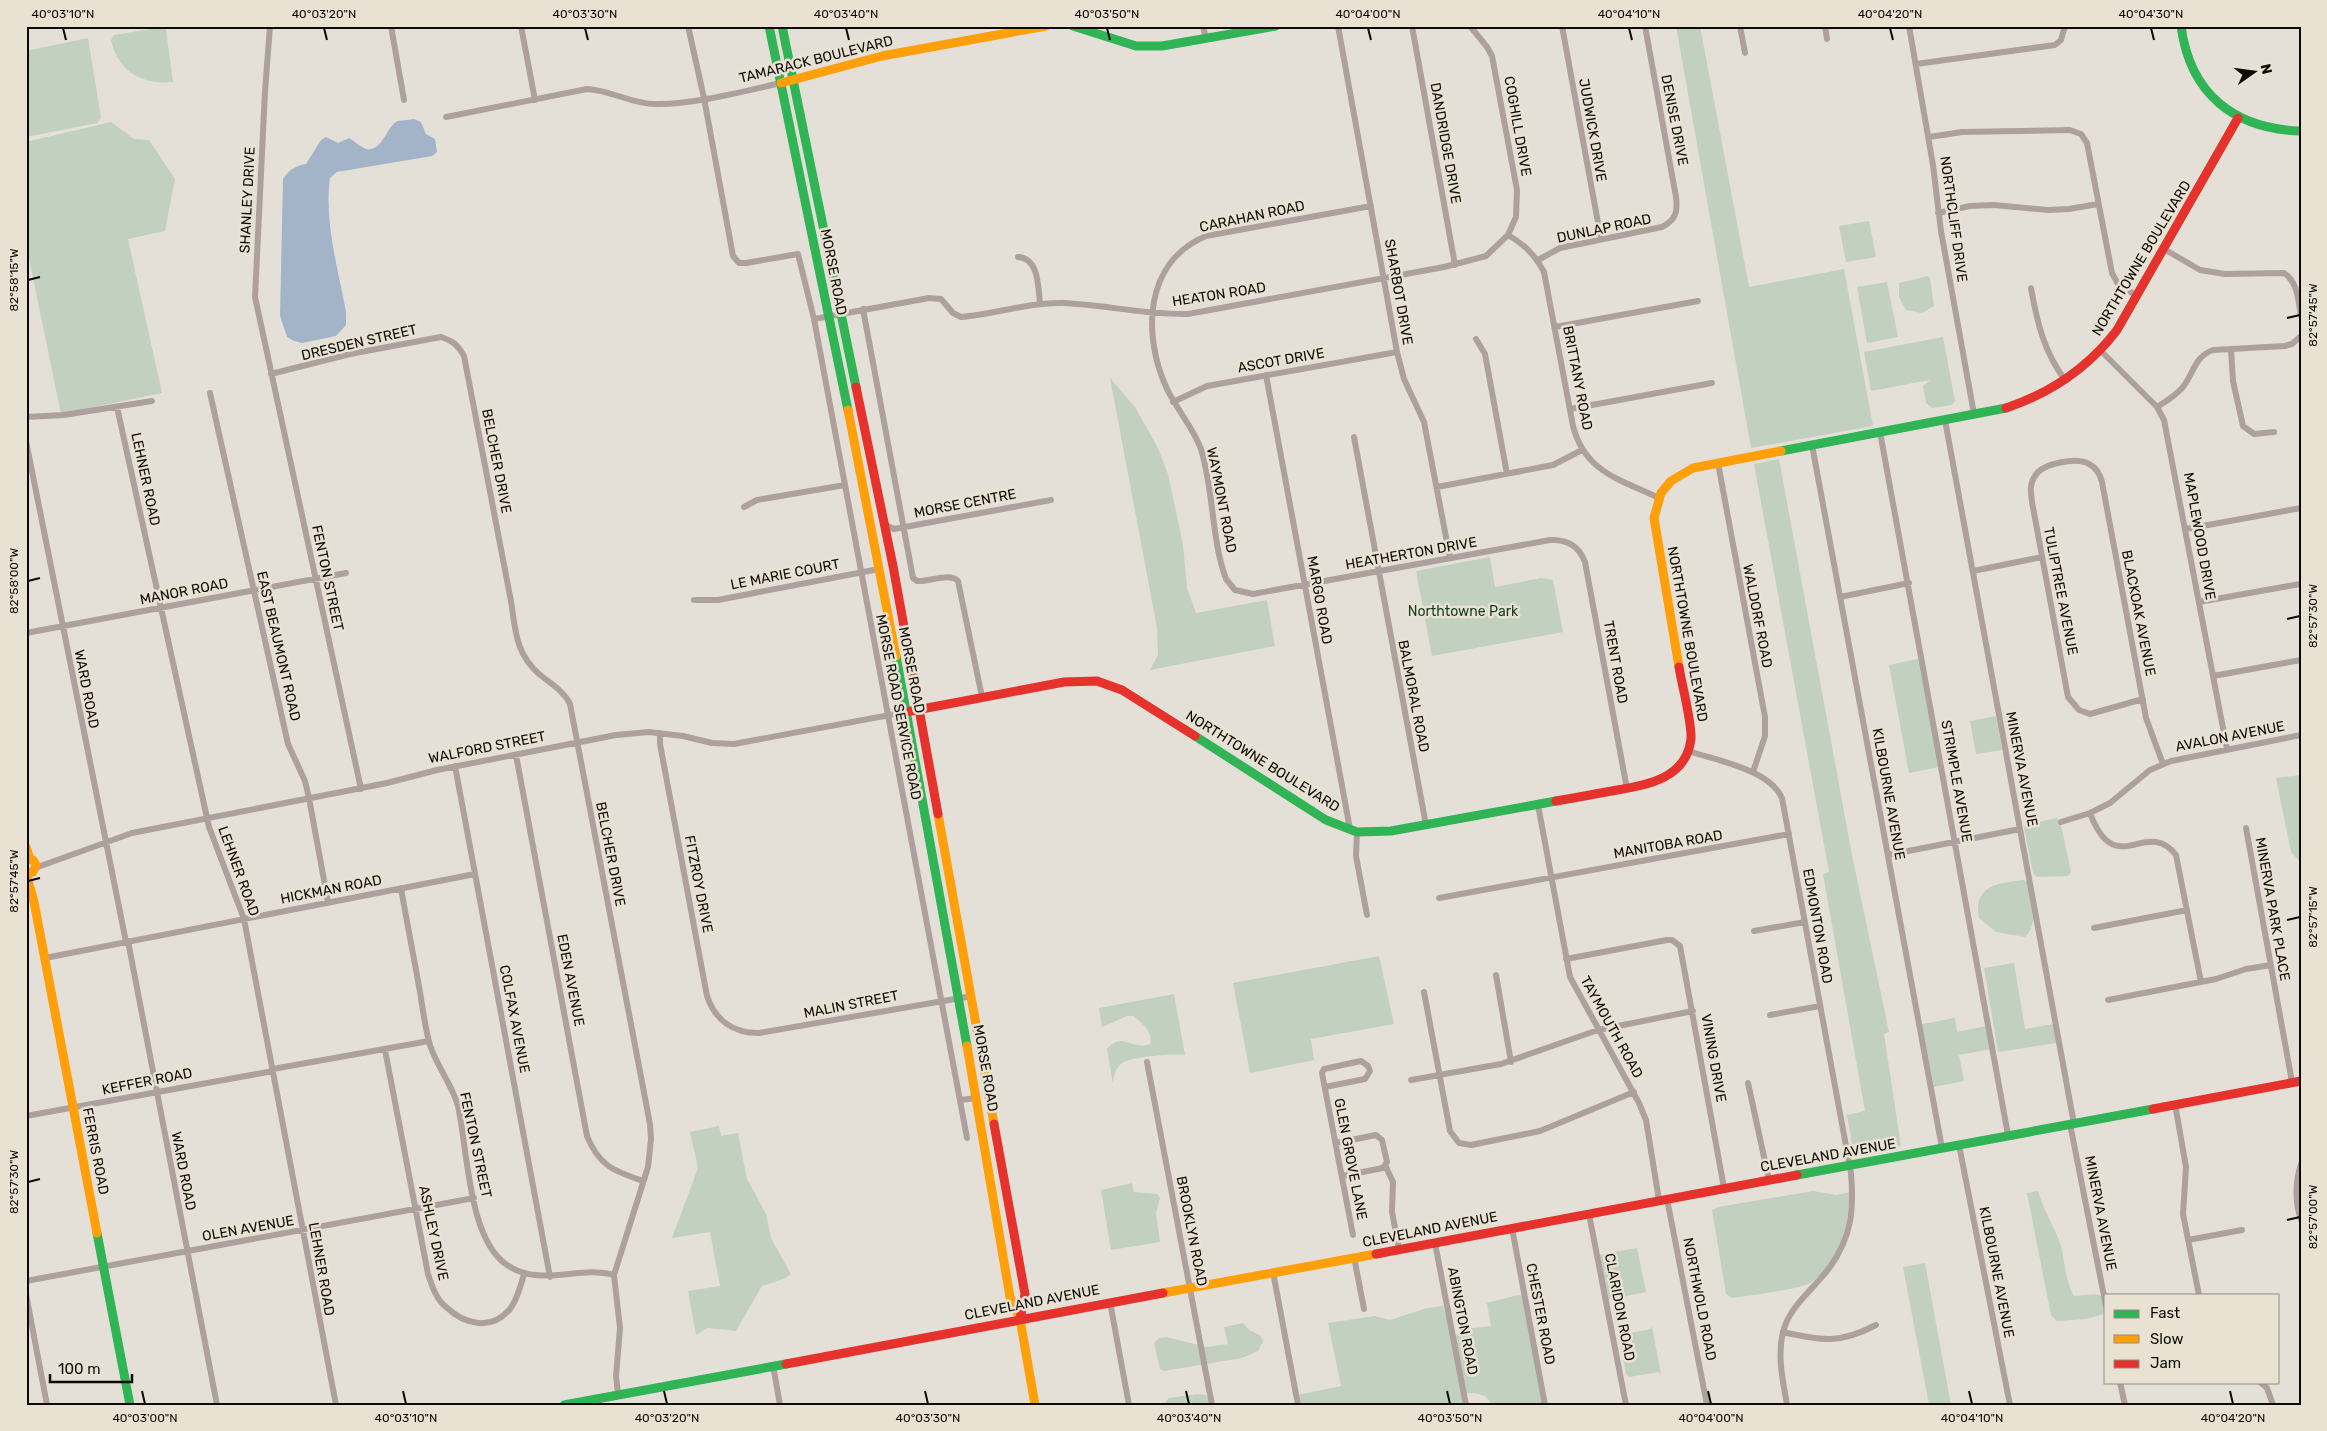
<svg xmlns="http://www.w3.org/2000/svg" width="2327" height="1431" font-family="Rubik,sans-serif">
	<rect width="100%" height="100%" fill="#e4e0d8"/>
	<path fill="#c2d0c0" d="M1676 26H1700L1749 287 1844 269 1873 426 1751 448Z
		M162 27 166 30 173 82C141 85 118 71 111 40L114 35Z
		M88 38 101 118 97 123 26 137V51Z
		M111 122 134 139 149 140 175 179 165 231 128 239 162 393 61 414 26 244V142Z
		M1869 221 1876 257 1846 262 1839 226Z
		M1928 276 1930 278 1934 306 1922 313 1906 310 1899 297V283Z
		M1887 282 1898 337 1867 343 1857 287Z
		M1943 337 1955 401 1952 405 1932 408 1926 403 1923 386 1930 380 1871 391 1864 352Z
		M1110 378 1135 407 1158 448 1168 474 1183 545 1187 588 1196 613 1267 600 1275 646 1150 670 1158 655 1157 628Z
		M1779 459 1852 855 1889 1032 1884 1034 1901 1146 1864 1152 1852 1144 1847 1115 1865 1111 1823 874 1829 872 1754 464Z
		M1490 557 1495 587 1541 578 1553 580 1563 632 1432 656 1416 571Z
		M1918 659 1939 767 1909 773 1889 665Z
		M1996 716 2002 750 1976 754 1970 721Z
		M2301 775V863L2291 852 2276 778Z
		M2056 818 2060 820 2071 872 2068 876 2037 877 2033 873 2024 828 2026 825Z
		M2024 880 2028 883C2032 903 2040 921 2025 937L1996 932 1979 918C1973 886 1997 883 2024 880Z
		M1379 956 1394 1024 1311 1039 1314 1060 1250 1073 1233 983Z
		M2014 963 2025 1029 2054 1024 2057 1043 1998 1052 1984 968Z
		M1174 994 1185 1055C1174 1053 1131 1057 1122 1063 1115 1069 1114 1075 1113 1084L1107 1049C1122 1031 1132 1051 1150 1044 1153 1031 1143 1024 1133 1016H1127L1102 1027 1099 1008Z
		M1955 1018 1957 1032 1987 1026 1991 1049 1959 1055 1964 1081 1934 1087 1922 1024Z
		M719 1126 721 1136 738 1133 747 1179 766 1214 771 1238 791 1274 784 1279 762 1286 736 1331 707 1328 696 1335 688 1291 720 1286 710 1232 672 1238 698 1168 690 1132Z
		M1132 1183 1134 1192 1157 1194 1160 1198 1156 1213 1160 1242 1111 1250 1101 1190Z
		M1813 1191 1836 1195 1850 1192C1849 1225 1839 1266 1808 1284 1798 1289 1747 1296 1732 1298L1726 1294 1712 1210 1718 1207Z
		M2038 1191C2043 1210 2055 1227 2061 1246 2065 1262 2065 1281 2074 1296L2096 1294 2101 1296 2105 1307 2103 1314 2087 1319 2057 1321 2051 1315 2027 1193Z
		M1637 1248 1646 1292 1608 1300 1598 1255Z
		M1925 1263 1951 1405H1929L1903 1267Z
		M1518 1295 1523 1296 1543 1405H1491C1487 1393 1479 1394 1468 1393L1464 1397 1465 1405H1301L1298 1395 1341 1386 1328 1323 1375 1316 1390 1320 1427 1308 1443 1306 1452 1338 1466 1329 1491 1326 1487 1303Z
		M1243 1323 1249 1330 1261 1336 1263 1342 1258 1351 1242 1358 1164 1371 1160 1369 1154 1343 1159 1338 1167 1337 1206 1347 1228 1344 1224 1327Z
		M1652 1326 1661 1375 1659 1372 1629 1377 1626 1374 1619 1335 1651 1329Z
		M1197 1394 1206 1395 1210 1405H1163L1169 1398Z"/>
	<path fill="#a3b4c8" d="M414 119 421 122 426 134 435 139 437 152 432 156 337 172 330 178C324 222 338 268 346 312V325L336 336 302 343 294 341 287 337 280 316 283 179C289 170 295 166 306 164L321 140 326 137 338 143 349 138C354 141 361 147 366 149 383 152 386 126 398 121 403 120 410 120 414 119Z"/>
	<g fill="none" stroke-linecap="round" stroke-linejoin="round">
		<path stroke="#aea19d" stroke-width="6" d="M270 26 265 91 255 297 361 789
			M391 26 404 100
			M521 26 535 100
			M688 26 704 98 733 256 739 263H746L798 254 814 319
			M1203 26 1206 39
			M1338 26 1397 352 1404 379 1424 422 1450 558
			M1412 26 1455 265
			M1562 26 1601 239
			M1740 26 1745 53
			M1825 26 1827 39
			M1909 26 1933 165 1941 231 1974 414
			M1916 64 2055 45 2061 40 2065 26
			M446 117 587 89C611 90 631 104 655 104 691 105 745 91 781 83
			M1929 137 1962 132 2070 130 2081 134 2087 143 2112 273 2118 284 2137 296
			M1371 206 1206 236C1144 262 1142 335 1167 389 1177 410 1193 427 1201 449 1214 491 1211 538 1226 579L1235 590 1253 594 1550 540C1567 539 1579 546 1585 562L1627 789
			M1938 213 1970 206 1994 205 2048 210 2069 209 2098 204
			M1508 235C1525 245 1535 255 1544 272L1573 426C1585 472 1619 479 1657 497
			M2164 249 2200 270 2225 274 2284 273C2298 282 2298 300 2301 316
			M1018 257C1039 258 1038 287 1040 303
			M1538 260 1560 248 1662 227C1676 220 1678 211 1676 197L1645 26
			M2031 288C2037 322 2044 352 2065 380
			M863 309 913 578 917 581C929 582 950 572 958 581L982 697
			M1555 327 1698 301
			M1476 339 1485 354 1507 474
			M2231 349 2233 381 2243 426 2254 434 2274 432
			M2101 351 2157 407 2164 420 2227 749
			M271 374 350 354 441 337C453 341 458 345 464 356L510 596C516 626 513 651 539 674 550 683 564 691 570 704L650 1124 651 1139 648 1167 614 1275 620 1328 616 1376 618 1394
			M1266 375 1350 829
			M210 393 288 744 305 781 309 798 328 902
			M1173 402 1207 386 1397 352
			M117 407 209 827 244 919 336 1405
			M2157 407C2167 401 2176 395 2183 387 2194 373 2194 357 2213 350L2285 346 2292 344 2301 336
			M1570 409 1712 383
			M26 417 64 415 152 401
			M1945 420 2074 1124
			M1880 432 2008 1135
			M1354 437 1426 825
			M26 441 126 942
			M1812 445 1942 1148
			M1718 463 1765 717V736L1753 772
			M1437 487 1553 465 1582 450
			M744 507 757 500 845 485
			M884 524 894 529 1051 500
			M2186 529 2301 508
			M1973 571 2042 557
			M1840 597 1909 583
			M694 600H718L879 569
			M2199 602 2300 584
			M26 633 346 573
			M2213 676 2301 660
			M2143 699 2090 714 2079 710 2068 697 2032 502C2031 493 2029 484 2035 476 2042 463 2077 457 2089 464 2097 468 2100 474 2102 482L2146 718 2163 764
			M660 733V744L707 996C715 1020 733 1033 759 1033L972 996
			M1689 751C1717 761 1769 769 1782 798L1851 1173C1854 1209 1852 1236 1830 1267 1814 1289 1790 1305 1783 1332 1777 1356 1783 1381 1787 1405
			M516 755 587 1136C599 1166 614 1171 643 1181
			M455 766 550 1277
			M1538 805 1570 977 1639 1103 1646 1120 1659 1200
			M2090 813C2116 882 2146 816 2176 855L2201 982
			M2061 822 2090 813 2110 803 2150 770 2171 761 2301 735
			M2246 828 2292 1082
			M1357 832 1356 856 1367 915
			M1888 855 2020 829
			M35 868 132 833 387 783 437 770 616 735 649 732 683 736 712 743 734 744 906 712
			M401 888C407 923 414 958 420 992 423 1010 425 1028 430 1045 437 1067 452 1084 458 1106 468 1151 468 1239 507 1265 541 1288 578 1265 614 1275
			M1439 898 1789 834
			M2094 928 2187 910
			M1754 931 1805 922
			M128 941 217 1405
			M45 958 475 874
			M1566 959 1667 940H1672L1680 946 1724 1188
			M1496 975 1511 1062
			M1424 992 1450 1131 1459 1143 1471 1145 1540 1131 1634 1092
			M2108 1000 2216 979 2246 969 2271 965
			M1770 1015 1820 1006
			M385 1050 428 1274C432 1286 436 1299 446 1307 465 1325 492 1331 510 1309 517 1300 521 1285 524 1274
			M1147 1062 1212 1405
			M273 1069 429 1041
			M1411 1080 1501 1064 1598 1030 1693 1011
			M1748 1083 1769 1180
			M1325 1087 1365 1079 1370 1071 1368 1066 1361 1061 1324 1069 1322 1073 1353 1235
			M960 1100 977 1098
			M2175 1104 2186 1167 2183 1214 2199 1295
			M26 1116 273 1071
			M2070 1124 2106 1306
			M967 1138 814 319 929 298 941 299 953 313 961 317C996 314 1029 302 1064 303 1106 305 1146 315 1188 314L1444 267 1486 256 1508 235 1516 217 1517 190 1492 56 1487 47 1470 26
			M1336 1143 1376 1135 1382 1140 1387 1162 1383 1168 1342 1176
			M1959 1145 2010 1405
			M2301 1164C2295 1182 2295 1203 2301 1220
			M1385 1165 1393 1182 1392 1212 1399 1249
			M1667 1199 1707 1405
			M1589 1214 1626 1405
			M1512 1228 1545 1405
			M2188 1240 2242 1230
			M1435 1243 1466 1405
			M1354 1257 1364 1309
			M1273 1272 1298 1405
			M26 1281 474 1198
			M26 1294 47 1405
			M1110 1302 1129 1405
			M1783 1332C1822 1341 1840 1344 1876 1325
			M773 1365 780 1405
			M2120 1382 2125 1405
			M2260 1382 2267 1388 2273 1405"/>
		<path stroke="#30b455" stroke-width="9" d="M769 26 848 410
			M782 26 856 387
			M1073 26 1136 46H1162L1276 26
			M2181 26C2190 94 2234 129 2301 131
			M1781 451 2006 408
			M896 656 967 1046
			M1195 736 1326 820 1357 832 1391 831 1556 801
			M1797 1175 2153 1109
			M97 1233 130 1405
			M564 1405 786 1364"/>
		<path stroke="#ff9f0a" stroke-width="9" d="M781 83 882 56 1046 26
			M848 410 896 656
			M1679 667 1654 518 1661 493 1671 481 1693 468 1781 451
			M938 814 994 1124
			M26 847 30 859
			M26 859 33 860 36 865 33 872 26 873 34 902 97 1233
			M967 1046 1010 1297 1020 1319 1035 1405
			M1163 1293 1376 1254"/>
		<path stroke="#e5322d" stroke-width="9" d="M856 387 893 566 938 814
			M2006 408C2051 393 2088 368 2117 330L2238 118
			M906 712 1064 682 1097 681 1122 690 1195 736
			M1556 801C1575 798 1594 794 1612 791 1645 785 1686 780 1691 739 1692 722 1682 686 1679 667
			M2153 1109 2301 1081
			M994 1124 1025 1294 1020 1319
			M1376 1254 1797 1175
			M786 1364 1163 1293"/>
	</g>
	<path fill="none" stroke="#0d0b07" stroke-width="2" d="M63 28 66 40M324 28 327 40M585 28 588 40M846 28 849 40M1107 28 1110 40M1368 28 1371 40M1629 28 1632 40M1890 28 1893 40M2151 28 2154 40M28 280 40 277M2287 318 2300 315M28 581 40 578M2287 619 2300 616M28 881 40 878M2287 920 2300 917M28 1182 40 1179M2287 1220 2300 1217M142 1391 145 1404M403 1391 406 1404M664 1391 667 1404M925 1391 928 1404M1186 1391 1189 1404M1447 1391 1450 1404M1708 1391 1711 1404M1969 1391 1972 1404M2230 1391 2233 1404"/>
	<g text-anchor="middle" stroke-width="5" stroke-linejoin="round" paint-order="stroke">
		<g font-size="14" fill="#0d0b07" stroke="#e9e2d3">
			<text transform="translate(816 59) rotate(-14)" y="5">TAMARACK BOULEVARD</text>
			<text transform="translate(1675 120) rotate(79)" y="5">DENISE DRIVE</text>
			<text transform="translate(1518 126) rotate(80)" y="5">COGHILL DRIVE</text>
			<text transform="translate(1593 130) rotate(80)" y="5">JUDWICK DRIVE</text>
			<text transform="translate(1446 143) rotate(80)" y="5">DANDRIDGE DRIVE</text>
			<text transform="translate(247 200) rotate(-87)" y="5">SHANLEY DRIVE</text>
			<text transform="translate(1252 216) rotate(-12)" y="5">CARAHAN ROAD</text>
			<text transform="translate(1954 219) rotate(82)" y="5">NORTHCLIFF DRIVE</text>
			<text transform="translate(1604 228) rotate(-12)" y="5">DUNLAP ROAD</text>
			<text transform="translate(2141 258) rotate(-59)" y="5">NORTHTOWNE BOULEVARD</text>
			<text transform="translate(834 272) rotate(79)" y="5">MORSE ROAD</text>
			<text transform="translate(1399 292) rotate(80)" y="5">SHARBOT DRIVE</text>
			<text transform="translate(1219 294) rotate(-9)" y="5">HEATON ROAD</text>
			<text transform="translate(359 342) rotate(-13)" y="5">DRESDEN STREET</text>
			<text transform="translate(1281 360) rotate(-10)" y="5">ASCOT DRIVE</text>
			<text transform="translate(1578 378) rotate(79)" y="5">BRITTANY ROAD</text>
			<text transform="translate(497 461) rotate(79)" y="5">BELCHER DRIVE</text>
			<text transform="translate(146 479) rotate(78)" y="5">LEHNER ROAD</text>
			<text transform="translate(1222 500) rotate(79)" y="5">WAYMONT ROAD</text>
			<text transform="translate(965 503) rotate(-11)" y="5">MORSE CENTRE</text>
			<text transform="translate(2200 536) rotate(80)" y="5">MAPLEWOOD DRIVE</text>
			<text transform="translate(1411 553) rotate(-10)" y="5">HEATHERTON DRIVE</text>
			<text transform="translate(785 574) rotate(-11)" y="5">LE MARIE COURT</text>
			<text transform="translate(328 578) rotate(78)" y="5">FENTON STREET</text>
			<text transform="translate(184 591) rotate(-11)" y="5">MANOR ROAD</text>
			<text transform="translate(2061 591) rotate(79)" y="5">TULIPTREE AVENUE</text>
			<text transform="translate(1320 600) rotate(80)" y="5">MARGO ROAD</text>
			<text transform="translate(2139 613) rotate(79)" y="5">BLACKOAK AVENUE</text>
			<text transform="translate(1758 616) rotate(79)" y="5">WALDORF ROAD</text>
			<text transform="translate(1688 634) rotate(80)" y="5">NORTHTOWNE BOULEVARD</text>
			<text transform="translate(279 646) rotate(77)" y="5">EAST BEAUMONT ROAD</text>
			<text transform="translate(1616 662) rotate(80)" y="5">TRENT ROAD</text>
			<text transform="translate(912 670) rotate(79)" y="5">MORSE ROAD</text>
			<text transform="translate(87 689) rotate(79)" y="5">WARD ROAD</text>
			<text transform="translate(1414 696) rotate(79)" y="5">BALMORAL ROAD</text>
			<text transform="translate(899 707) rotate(79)" y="5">MORSE ROAD SERVICE ROAD</text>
			<text transform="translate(2230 736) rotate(-11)" y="5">AVALON AVENUE</text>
			<text transform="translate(487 747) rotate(-11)" y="5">WALFORD STREET</text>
			<text transform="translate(1263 761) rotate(32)" y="5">NORTHTOWNE BOULEVARD</text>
			<text transform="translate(2022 769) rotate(79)" y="5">MINERVA AVENUE</text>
			<text transform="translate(1957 781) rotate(80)" y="5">STRIMPLE AVENUE</text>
			<text transform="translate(1889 794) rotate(80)" y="5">KILBOURNE AVENUE</text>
			<text transform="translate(1668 844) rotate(-10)" y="5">MANITOBA ROAD</text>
			<text transform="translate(611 854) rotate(79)" y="5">BELCHER DRIVE</text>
			<text transform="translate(239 871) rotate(70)" y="5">LEHNER ROAD</text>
			<text transform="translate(699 884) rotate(79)" y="5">FITZROY DRIVE</text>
			<text transform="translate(331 889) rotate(-11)" y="5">HICKMAN ROAD</text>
			<text transform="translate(2273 909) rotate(80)" y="5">MINERVA PARK PLACE</text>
			<text transform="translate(1818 926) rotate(80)" y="5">EDMONTON ROAD</text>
			<text transform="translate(571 980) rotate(79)" y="5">EDEN AVENUE</text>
			<text transform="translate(851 1004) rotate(-11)" y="5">MALIN STREET</text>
			<text transform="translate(515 1019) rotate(79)" y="5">COLFAX AVENUE</text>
			<text transform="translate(1612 1027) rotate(61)" y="5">TAYMOUTH ROAD</text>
			<text transform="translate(1714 1058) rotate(80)" y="5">VINING DRIVE</text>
			<text transform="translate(986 1068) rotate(80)" y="5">MORSE ROAD</text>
			<text transform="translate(147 1081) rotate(-11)" y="5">KEFFER ROAD</text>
			<text transform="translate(476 1145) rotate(78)" y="5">FENTON STREET</text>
			<text transform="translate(96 1151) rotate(79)" y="5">FERRIS ROAD</text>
			<text transform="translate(1828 1155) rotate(-10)" y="5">CLEVELAND AVENUE</text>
			<text transform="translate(1351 1159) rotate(79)" y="5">GLEN GROVE LANE</text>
			<text transform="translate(184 1171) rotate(79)" y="5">WARD ROAD</text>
			<text transform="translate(2101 1213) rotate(79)" y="5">MINERVA AVENUE</text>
			<text transform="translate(248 1228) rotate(-10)" y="5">OLEN AVENUE</text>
			<text transform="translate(1430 1229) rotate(-11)" y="5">CLEVELAND AVENUE</text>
			<text transform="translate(1192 1231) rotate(79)" y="5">BROOKLYN ROAD</text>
			<text transform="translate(434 1233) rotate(78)" y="5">ASHLEY DRIVE</text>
			<text transform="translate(322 1269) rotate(80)" y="5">LEHNER ROAD</text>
			<text transform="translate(1997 1272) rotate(79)" y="5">KILBOURNE AVENUE</text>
			<text transform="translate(1700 1299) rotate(79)" y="5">NORTHWOLD ROAD</text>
			<text transform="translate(1032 1302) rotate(-11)" y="5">CLEVELAND AVENUE</text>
			<text transform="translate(1620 1307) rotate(79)" y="5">CLARIDON ROAD</text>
			<text transform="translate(1541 1314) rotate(79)" y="5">CHESTER ROAD</text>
			<text transform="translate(1463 1321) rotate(79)" y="5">ABINGTON ROAD</text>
		</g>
		<g font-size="14" fill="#103d22" stroke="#e9e2d3">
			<text x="1463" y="616">Northtowne Park</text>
		</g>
	</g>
	<rect width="2327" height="1431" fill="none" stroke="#e9e2d3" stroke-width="55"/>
	<rect x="2104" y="1294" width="175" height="90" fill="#e9e2d3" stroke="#918c81"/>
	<rect x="2114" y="1310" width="25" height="8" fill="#30b455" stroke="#918c81"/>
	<text x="2150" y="1318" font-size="15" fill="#0d0b07">Fast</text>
	<rect x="2114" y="1335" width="25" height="8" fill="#ff9f0a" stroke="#918c81"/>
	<text x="2150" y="1344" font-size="15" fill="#0d0b07">Slow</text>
	<rect x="2114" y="1360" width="25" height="8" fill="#e5322d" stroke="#918c81"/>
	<text x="2150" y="1368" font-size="15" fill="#0d0b07">Jam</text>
	<g transform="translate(2254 72) rotate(76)" stroke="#e9e2d3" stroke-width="4" paint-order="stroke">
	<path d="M0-4L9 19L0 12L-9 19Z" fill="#0d0b07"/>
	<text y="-8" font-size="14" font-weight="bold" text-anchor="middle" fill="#0d0b07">N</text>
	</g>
	<path d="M50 1374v8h82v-8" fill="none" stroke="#0d0b07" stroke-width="2.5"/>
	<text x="58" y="1374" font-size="15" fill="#0d0b07" stroke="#e9e2d3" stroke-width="4" paint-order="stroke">100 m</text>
	<rect x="28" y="28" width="2272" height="1376" fill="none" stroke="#0d0b07" stroke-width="2"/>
	<g font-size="12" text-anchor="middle" fill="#0d0b07">
		<text x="63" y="18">40°03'10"N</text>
		<text x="324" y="18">40°03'20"N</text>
		<text x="585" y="18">40°03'30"N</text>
		<text x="846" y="18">40°03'40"N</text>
		<text x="1107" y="18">40°03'50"N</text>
		<text x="1368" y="18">40°04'00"N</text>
		<text x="1629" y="18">40°04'10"N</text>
		<text x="1890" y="18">40°04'20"N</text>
		<text x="2151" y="18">40°04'30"N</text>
		<text transform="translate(14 280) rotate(-90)" y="4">82°58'15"W</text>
		<text transform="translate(2313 315) rotate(-90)" y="4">82°57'45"W</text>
		<text transform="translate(14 581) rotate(-90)" y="4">82°58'00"W</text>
		<text transform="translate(2313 616) rotate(-90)" y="4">82°57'30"W</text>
		<text transform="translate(14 881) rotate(-90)" y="4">82°57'45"W</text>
		<text transform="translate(2313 917) rotate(-90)" y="4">82°57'15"W</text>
		<text transform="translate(14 1182) rotate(-90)" y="4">82°57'30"W</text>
		<text transform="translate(2313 1217) rotate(-90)" y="4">82°57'00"W</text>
		<text x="145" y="1422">40°03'00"N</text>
		<text x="406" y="1422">40°03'10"N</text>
		<text x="667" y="1422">40°03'20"N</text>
		<text x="928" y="1422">40°03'30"N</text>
		<text x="1189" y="1422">40°03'40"N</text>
		<text x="1450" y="1422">40°03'50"N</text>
		<text x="1711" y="1422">40°04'00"N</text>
		<text x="1972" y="1422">40°04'10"N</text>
		<text x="2233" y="1422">40°04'20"N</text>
	</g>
</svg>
